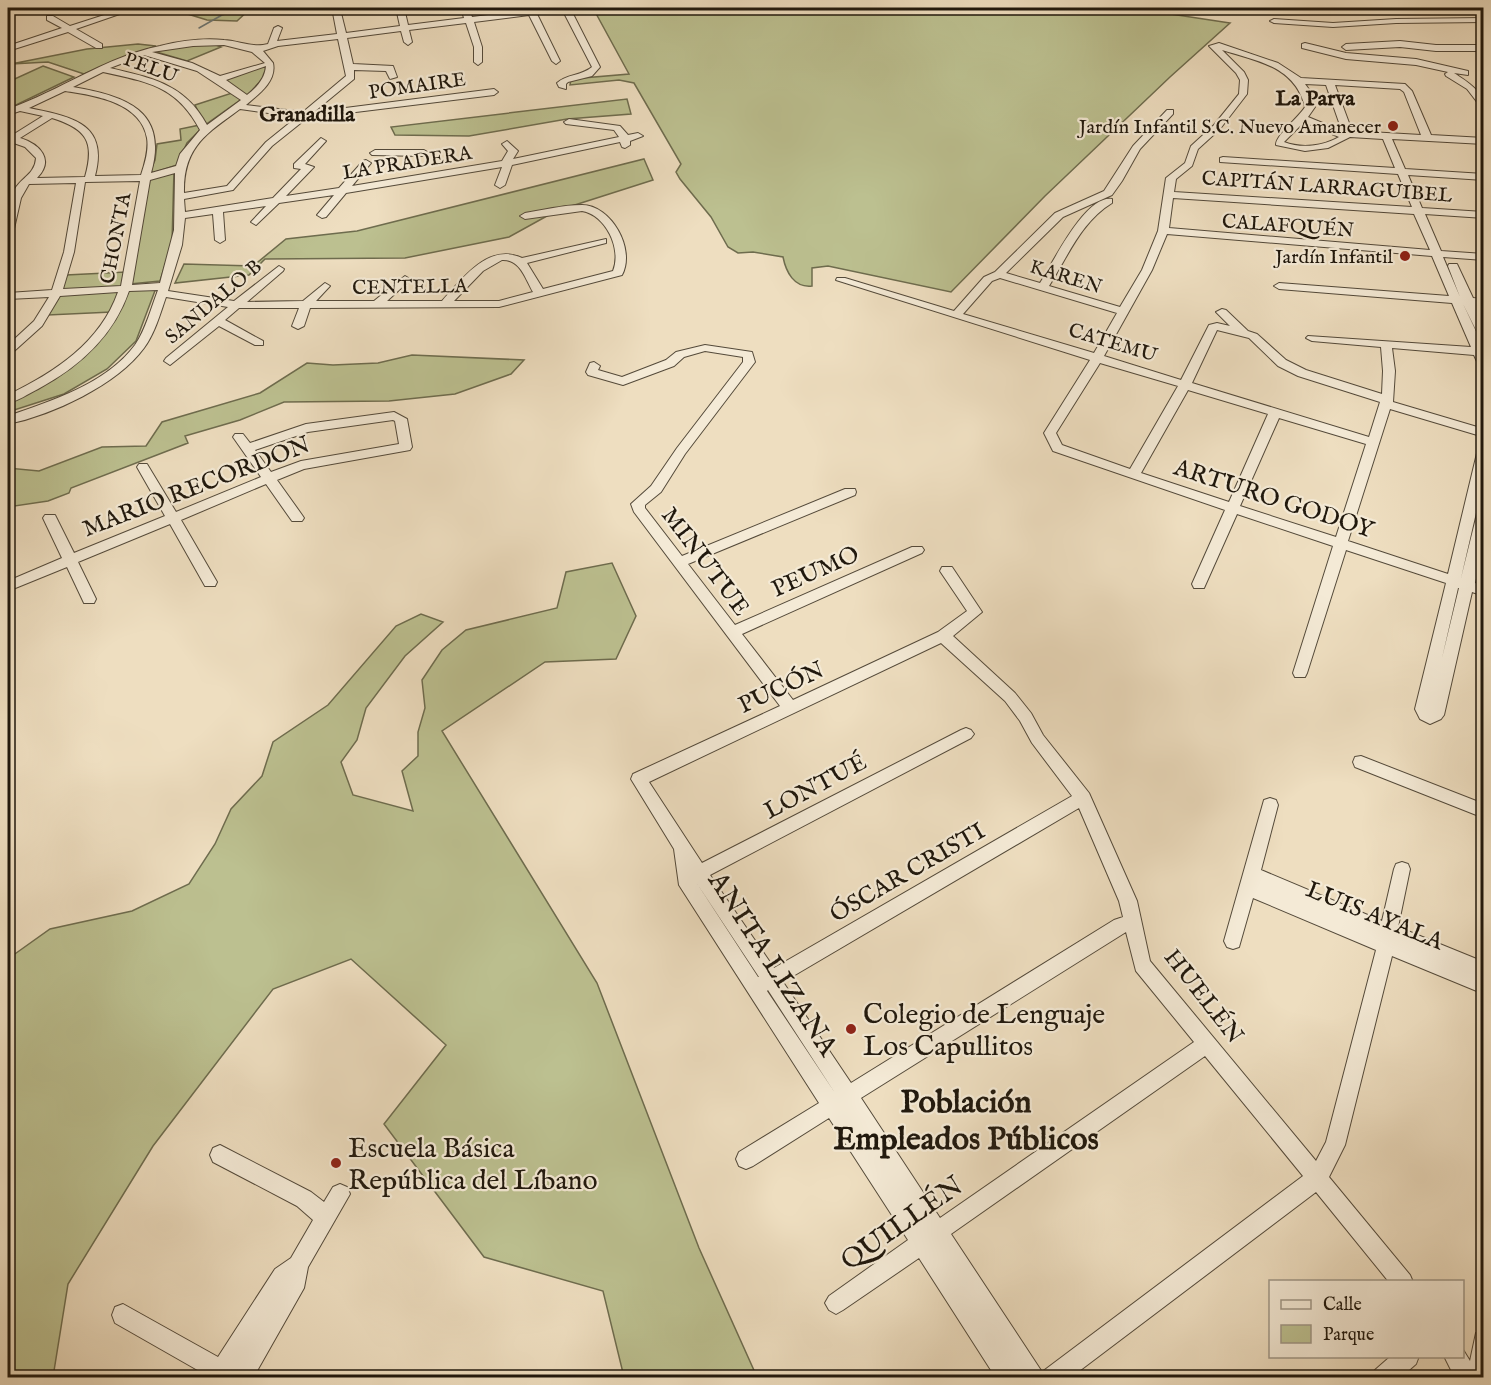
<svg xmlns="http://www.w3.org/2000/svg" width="1491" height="1385" font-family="'IM FELL English',serif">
	<rect width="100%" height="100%" fill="#eedec0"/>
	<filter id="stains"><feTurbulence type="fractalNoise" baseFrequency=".00333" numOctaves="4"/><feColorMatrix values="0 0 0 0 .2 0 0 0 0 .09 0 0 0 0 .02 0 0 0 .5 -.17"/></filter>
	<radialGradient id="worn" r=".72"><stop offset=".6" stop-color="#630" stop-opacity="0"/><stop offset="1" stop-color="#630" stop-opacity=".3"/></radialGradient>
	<path fill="#bcc090" stroke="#6e6c4e" stroke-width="1.5" d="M221 8H277L250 9 237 21 207 20 191 15Z
		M593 8H1131L1230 23 1170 77 1045 196 951 292 828 266 812 268V286C794 288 786 272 783 257L753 252 738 253 728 247 711 217 680 179 676 172 681 164 634 83 619 80 570 85 571 79 629 74Z
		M211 43 221 47 187 61 153 51Z
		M138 44 156 46 84 74 48 62 11 64 87 49Z
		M43 66 74 77 14 106 8 104V82Z
		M262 66 266 67V75L246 97 223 79Z
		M235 92 243 98 205 125 195 105Z
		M627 99 631 114 567 119 469 136 395 135 391 127Z
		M200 125 201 129 187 143 177 165 149 174 155 160 157 144 181 140 180 129Z
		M644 159 653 180 556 211 509 237 405 258 265 259 249 275 175 283 184 264 253 266 286 239 357 231Z
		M174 170 172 243 160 281 130 284 149 177Z
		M126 272 122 287 58 291 66 275Z
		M156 288 136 341 107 369 64 394 8 412V400L51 379 82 357 126 294 131 289Z
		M120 290 112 312 48 315 58 295Z
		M412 355 524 360 511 374 455 394 389 401 284 402 240 420 185 436 188 443 71 488 69 493 48 501 8 507V468L39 471 102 447 146 446 162 422 260 393 307 363 333 365 378 363Z
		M612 563 636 616 616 659 545 662 442 731 597 983 699 1248 757 1377H624L603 1291 484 1257 384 1124 446 1045 351 959 273 989 153 1146 68 1284 53 1377H8V954L12 956 50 929 132 911 189 884 215 844 231 809 262 776 273 742 328 705 396 626 421 614 443 622 405 656 366 708 357 740 341 762 353 795 413 811 402 771 418 756V732L425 708 422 680 442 650 466 630 557 608 566 572Z"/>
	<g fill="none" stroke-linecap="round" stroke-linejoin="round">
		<path stroke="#6d7978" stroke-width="1.5" d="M199 28 222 15 247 8"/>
		<defs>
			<path id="minor" d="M126 8H137L76 29 102 44V48H96L68 32 8 51V46L62 28 47 20V16H53L70 26Z
				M396 8H404L408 25 464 18 461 8H469L472 17 527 10 526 8 535 9 570 8 600 67 592 76 568 82 566 84V89L559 87 557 83C567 74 581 76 592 67L563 11 537 14 560 61 556 64 552 61 529 15 474 22 482 47V62L478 65 474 62V47L466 23 409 30 412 42 408 45 404 42 401 31 347 38 353 64 393 66 397 77 390 79 386 71 354 70V79L314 112 494 89 498 92 494 95 307 118 272 146 233 190 184 199 185 212 273 198 301 169 294 168V164L321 138 326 141 305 164 314 167 286 196 339 188 363 161 366 160 371 163 352 186 502 161 508 151 502 144 507 141 518 151 513 159 619 137 614 130 566 124 564 122 569 119 620 126 628 135 638 133 643 136 630 141V145L625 148 622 147 620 142 512 165 505 185 500 188 495 185 502 167 346 193 326 217 322 218 317 215 334 195 279 203 256 225 251 222 266 206 223 212 225 240 220 243 215 240 213 214 185 218 182 245 168 291 234 301 279 266 284 269 283 271 247 302 303 301 325 283 330 286 316 301H374L405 276 410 279 409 281 387 301H442C462 279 489 242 522 258L606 239V243L527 263 543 289 613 271C622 249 606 215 582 211L525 219 520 216 525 213C543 210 563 205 582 205 611 205 636 249 622 275L499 307 310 308 304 326 298 329 292 326 299 308H239L225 320 263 341V345H255L219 326 170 365 164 361 166 358 228 307 166 297C160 314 155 333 144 348 117 385 52 415 8 424V416C51 401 106 384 135 345 146 329 151 308 158 290L129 291C113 337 79 367 38 389 28 394 18 401 8 403V395C55 372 100 343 118 292L60 296 42 326 12 353 8 354V345L34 321 49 297 8 299V293L52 290 64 252 76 183 29 184 21 198 13 233 8 236C8 220 6 203 15 189 22 177 35 174 36 158L25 147 8 141V135L11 136 43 116 20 111 8 115V109C60 91 105 57 160 46 180 41 202 38 224 40 240 41 252 48 268 44L274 28 278 26 282 28 277 41 337 34 333 13 337 11 341 13 346 33 400 26ZM338 39 346 76 303 112 246 105C259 94 277 81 273 63L263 51 278 46ZM224 45 252 52 265 63 220 76 192 63 152 52 193 46ZM144 55 197 71 241 100 207 125C185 84 152 78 110 68ZM266 66C265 79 256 88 247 95L226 80ZM103 72C148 82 177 86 200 130L180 154 176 166 151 173C169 110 125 96 73 87ZM65 91C93 95 141 102 147 138 149 150 145 163 141 175L95 176C109 123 72 117 29 108ZM240 109 297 117 266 142 227 186 184 193C183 147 206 134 240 109ZM52 118C87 129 95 142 85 177L37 178C55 160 40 144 20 138ZM175 173 174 230 160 283 132 285 150 180ZM140 181 121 286 63 289 74 252 85 182ZM502 260C520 259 525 278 533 292L499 301H454L483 271Z
				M1484 18V22L1396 23 1333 27 1274 23 1270 21 1274 19 1333 23 1396 19Z
				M1400 41 1436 45H1484V51H1436L1400 47 1346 50 1342 47 1346 44Z
				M1219 43 1278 63 1301 78 1405 84 1412 91 1431 135 1484 138V144L1392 139 1405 169 1484 174V180L1408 175 1422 208 1484 212V218L1425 214 1441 251 1484 254V260L1443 257 1460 297 1448 266 1449 264H1457L1473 298 1484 299V305H1476L1484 321V337L1478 334 1463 304 1484 348V368H1480L1474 355 1392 348 1395 371 1393 402 1484 429V437L1390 409 1348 541 1448 574 1478 449 1484 445V478L1461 578 1477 514 1484 510V544L1475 583 1484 586V596L1472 592 1444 715 1441 719 1430 724 1420 719 1415 709 1446 583 1346 550 1307 673 1305 677H1295L1293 673 1333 546 1237 514 1204 588H1194L1192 584 1225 510 1053 451 1044 433 1090 360 836 280 837 278H845L954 311 984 277 995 272 1055 213 1104 191 1133 146 1167 110H1173V114L1140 149 1122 181 1112 195 1063 217 1006 273 1040 283C1053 263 1085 195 1112 199V203C1081 222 1068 256 1049 286L1120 307 1142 270 1158 231 1166 178 1185 163 1191 146 1214 125 1239 94 1240 80 1236 73 1209 46ZM1222 50C1257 61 1295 66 1305 107 1299 117 1275 136 1276 145L1305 151 1328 148 1350 137 1383 139 1395 168 1223 157 1220 158V162L1398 174 1412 207 1174 192 1176 179 1192 166 1198 149 1220 129 1247 94 1248 80 1244 72ZM1305 84 1326 85 1342 131 1308 117 1315 107 1311 92ZM1335 85 1400 89 1404 92 1421 135 1352 131ZM1304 122 1339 137C1323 146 1302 149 1284 142ZM1173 198 1414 214 1430 250 1169 228ZM1167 234 1432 256 1449 296 1279 283 1274 286 1279 289 1452 303 1471 347 1308 336 1306 338 1312 341 1381 347 1383 371 1382 394 1306 370 1286 360 1257 334 1248 331 1226 310 1222 309 1216 312 1230 326 1217 323 1209 325 1181 380 1104 356 1152 270ZM1000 278 1117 313 1094 353 963 314 992 281ZM1217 330 1249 338 1278 366 1298 376 1380 402 1369 437 1192 383ZM1100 363 1178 386 1130 469 1062 445 1056 433ZM1188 390 1268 414 1229 502 1141 473ZM1279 418 1366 444 1336 537 1240 506ZM1458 588H1459L1442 658Z
				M1305 43 1346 53 1416 59 1468 71V75L1454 73C1469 83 1484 91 1484 111L1467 89 1446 76 1445 74 1448 72 1416 65 1346 59 1302 48V44Z
				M375 150H424L429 153 424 156 372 155 370 153Z
				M705 345 752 352 755 362 685 454 661 492 645 505V508L682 556 845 489H855L856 492 855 495 688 564 735 625 912 547H922L924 550 922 553 742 634 793 700 938 632 967 611 940 571 942 567H952L982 612 953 636 1015 693 1031 713 1043 735 1089 793 1137 901 1150 961 1316 1161 1326 1142 1376 950 1253 898 1239 947 1233 949 1227 947 1224 941 1264 800 1270 798 1276 800 1278 805 1261 870 1382 921 1394 869 1396 864 1402 862 1408 864 1410 869 1398 927 1484 962V994L1392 956 1345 1145 1329 1177 1410 1275 1413 1282H1389L1316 1192 1070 1378H1021L1018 1373 1020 1378H996L919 1258 843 1310 836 1314 829 1310 825 1303 829 1296 908 1240 829 1118 753 1166 746 1169 739 1166 736 1159 739 1152 819 1103 679 885 674 849 631 779 633 774 780 706 634 512 631 504 651 486 677 448 743 362V357L705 351 684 357 674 366 623 385 588 375 586 372 590 363 594 362 600 366 598 370 622 377 666 360 676 352ZM941 643 1005 701 1020 721 1032 743 1072 796 774 968 710 875 971 738 974 734 971 730 966 728 961 730 702 863 649 782ZM1079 808 1119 901 1123 917 1114 920 851 1083 783 982ZM696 882 759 977H758ZM1126 932 1136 971 1194 1042 940 1218 861 1098ZM768 990 835 1093 767 991ZM1205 1056 1303 1176 1042 1372 951 1234Z
				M394 412 407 419 412 447 410 450 304 469 277 480 302 515 304 518 302 521H292L266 484 181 520 217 582 215 586H205L170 524 78 562 96 599 94 603H84L67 567 8 591V581L62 558 43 518 45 515H55L74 553 165 516 137 467 139 464H147L176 512 261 477 233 437 235 434H243L250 443 306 424ZM393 420 395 421 399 444 301 461 271 472 255 450 308 432Z
				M1361 756 1484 804V818L1355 767 1353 762 1355 757Z
				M220 1145 311 1192 324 1202 333 1187 340 1184 347 1187 350 1194 308 1267 304 1288 253 1378H207L208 1376 115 1323 112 1315 115 1307 123 1304 218 1357 275 1269 291 1258 313 1220 297 1206 213 1162 210 1155 213 1148Z
				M1484 1330V1378H1455L1444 1356H1462V1348L1470 1361 1476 1333Z
				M1391 1356H1419L1416 1364 1400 1378H1372L1375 1370Z"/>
		</defs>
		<use href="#minor" stroke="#544a3a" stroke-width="2"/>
		<use href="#minor" fill="#f4ead6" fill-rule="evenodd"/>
	</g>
	<g fill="#8f2418" stroke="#f4ead6" stroke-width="2">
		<circle cx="1393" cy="126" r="6"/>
		<circle cx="1405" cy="256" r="6"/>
		<circle cx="851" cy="1029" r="6"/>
		<circle cx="336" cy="1163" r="6"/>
	</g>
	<g text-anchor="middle" stroke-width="4.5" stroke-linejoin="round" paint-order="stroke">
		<g font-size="20" fill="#20180d" stroke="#f4ead6">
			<text transform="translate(151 67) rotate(20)" y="7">PELU</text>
			<text transform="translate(417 85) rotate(-8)" y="7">POMAIRE</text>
			<text transform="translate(407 162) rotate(-9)" y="7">LA PRADERA</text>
			<text transform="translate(1327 186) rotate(4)" y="7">CAPITÁN LARRAGUIBEL</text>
			<text transform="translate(1288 225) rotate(4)" y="7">CALAFQUÉN</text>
			<text transform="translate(115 238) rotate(-79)" y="7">CHONTA</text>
			<text transform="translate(1066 276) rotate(17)" y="7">KAREN</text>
			<text transform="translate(410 286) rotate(-1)" y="7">CENTELLA</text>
			<text transform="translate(213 301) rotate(-40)" y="7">SANDALO B</text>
			<text transform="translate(1113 342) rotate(17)" y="7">CATEMU</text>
		</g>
		<g font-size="20" fill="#20180d" stroke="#f4ead6" text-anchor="end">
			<text x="1381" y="133">Jardín Infantil S.C. Nuevo Amanecer</text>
			<text x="1393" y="263">Jardín Infantil</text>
		</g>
		<g font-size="22" font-weight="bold" fill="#20180d" stroke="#f4ead6">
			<text x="1315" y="105">La Parva</text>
		</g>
		<g font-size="22" font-weight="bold" fill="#20180d" stroke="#f4ead6">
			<text x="307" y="121">Granadilla</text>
		</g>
		<g font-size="24" fill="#20180d" stroke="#f4ead6">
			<text transform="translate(196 486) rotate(-21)" y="8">MARIO RECORDON</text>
			<text transform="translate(1274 498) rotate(18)" y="8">ARTURO GODOY</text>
			<text transform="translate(706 561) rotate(53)" y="8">MINUTUE</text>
			<text transform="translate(815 571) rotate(-24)" y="8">PEUMO</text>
			<text transform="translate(781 687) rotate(-25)" y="8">PUCÓN</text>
			<text transform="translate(815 786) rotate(-28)" y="8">LONTUÉ</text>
			<text transform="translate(907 872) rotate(-30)" y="8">ÓSCAR CRISTI</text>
			<text transform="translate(1375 915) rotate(22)" y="8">LUIS AYALA</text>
			<text transform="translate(1204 996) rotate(52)" y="8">HUELÉN</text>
		</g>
		<g font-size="28" fill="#20180d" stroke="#f4ead6">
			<text transform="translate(774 963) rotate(57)" y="10">ANITA LIZANA</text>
			<text transform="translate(901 1222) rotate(-35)" y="10">QUILLÉN</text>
		</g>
		<g font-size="28" fill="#20180d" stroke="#f4ead6" text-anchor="start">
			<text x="863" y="1023">Colegio de Lenguaje<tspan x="863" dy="32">Los Capullitos</tspan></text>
			<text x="348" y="1157">Escuela Básica<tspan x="348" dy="32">República del Líbano</tspan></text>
		</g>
		<g font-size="32" font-weight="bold" fill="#20180d" stroke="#f4ead6">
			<text x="966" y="1112">Población<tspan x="966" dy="37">Empleados Públicos</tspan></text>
		</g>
	</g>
	<rect width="1491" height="1385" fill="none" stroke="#eedec0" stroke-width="30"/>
	<rect x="9" y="9" width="1473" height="1367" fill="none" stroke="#20180d" stroke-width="3"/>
	<rect x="15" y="15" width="1461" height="1355" fill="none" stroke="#20180d" stroke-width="1.5"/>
	<rect x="1269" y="1280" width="195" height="78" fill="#f4ead6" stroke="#9f9686" stroke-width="1.5"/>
	<rect x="1281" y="1300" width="30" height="9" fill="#f4ead6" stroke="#9f9686" stroke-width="1.5"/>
	<text x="1323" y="1310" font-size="18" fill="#20180d">Calle</text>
	<rect x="1281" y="1325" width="30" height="18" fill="#bcc090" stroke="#9f9686" stroke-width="1.5"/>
	<text x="1323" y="1340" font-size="18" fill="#20180d">Parque</text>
	<rect width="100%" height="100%" filter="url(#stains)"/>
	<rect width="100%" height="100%" fill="url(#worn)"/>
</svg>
